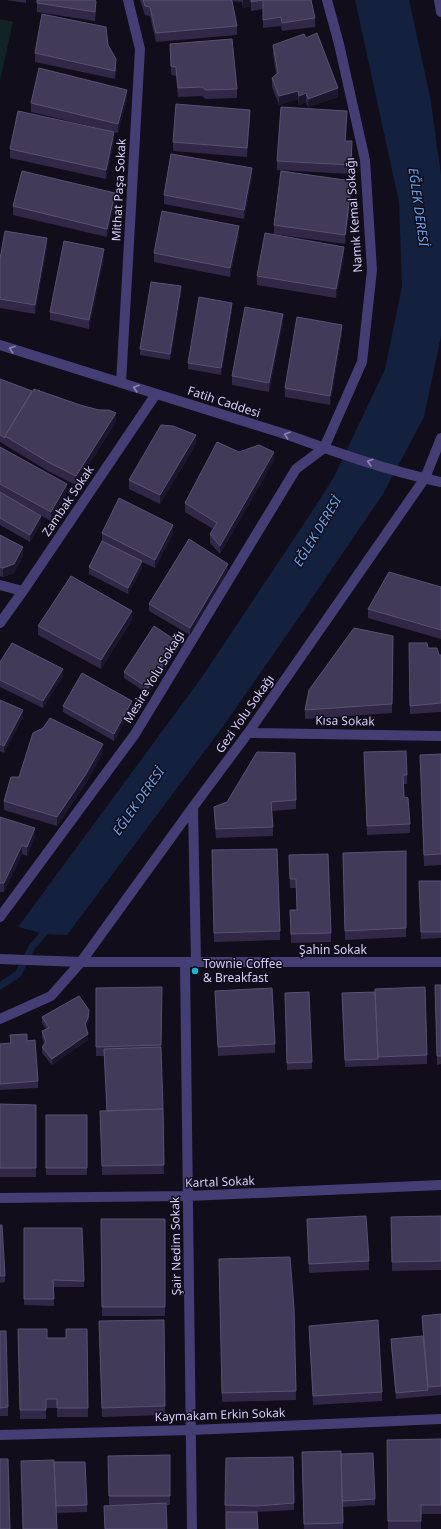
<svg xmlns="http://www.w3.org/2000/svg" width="441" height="1529" font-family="'Noto Sans',sans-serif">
	<rect width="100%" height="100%" fill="#110d1b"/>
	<path fill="#112324" d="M0 19 13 22 0 81Z"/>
	<path fill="#13203e" d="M355 0H409L430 96 441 175V336L424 417 383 494 293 626 222 728 67 935 44 934 18 927 202 677 309 516 334 477 385 369 402 286 399 202Z"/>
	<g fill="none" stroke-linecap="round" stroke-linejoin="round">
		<path stroke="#13203e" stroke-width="7" d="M0 986 18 974 32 947 50 926"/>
		<path stroke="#453e74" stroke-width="10" d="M439 0 441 12
			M0 345 288 435C338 453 389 471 441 482
			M121 383 140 49 128 0
			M324 448 362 362 372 270 365 160 339 44 327 0
			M0 585 23 591
			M0 623 23 591 156 394
			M248 733 441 736
			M193 807 196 963
			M0 917 135 734 296 469 324 448
			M0 959 81 962H441
			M185 963 192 1529
			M0 1019 51 996 81 962 193 807 248 733 425 478 441 438
			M0 1198 189 1196 441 1185
			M0 1435 191 1430 441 1419"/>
	</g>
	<path fill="#302846" d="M6 0H26V3Z
		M140 0H311L315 18V27L282 31 281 26 263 28V9L251 11V6L243 8 242 2 232 1 237 26V35L156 42 150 16 145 15Z
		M37 3 96 10 95 21 37 12Z
		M306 38 338 97 308 107 306 102 299 105 298 99 279 105 272 87V78L276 74 273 54V45Z
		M170 44 237 89V98L206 99 202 96 178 97 176 76 171 75Z
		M108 45 116 68 115 79 35 62V53Z
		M127 99 118 133 31 112V103Z
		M250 119 247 157 173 151V142Z
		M347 120 346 141 352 150 351 174 277 170V161Z
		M114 141 106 179 10 158V149Z
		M252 177 244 219 164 204V195Z
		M352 190 345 244 274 234V225Z
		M115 202 107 237 13 215V206Z
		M239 235 230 277 154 262V253Z
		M47 247 35 314 0 308V259Z
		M344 256 336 298 257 285V276Z
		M104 258 89 329 50 320V312Z
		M181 293 170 360 140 355V349Z
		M232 309 221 375 188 369V363Z
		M283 323 269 392 232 385V376Z
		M342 334 330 405 285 397V388Z
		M0 379 116 422 76 485 48 471 0 442Z
		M196 444 160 504 129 489V480Z
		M0 447 67 492 51 521 25 507 41 523 30 542 0 525Z
		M239 452 274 461 220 554 210 543V534L213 529 185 512V503Z
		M102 533 173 534 155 568 142 562V568L128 594 89 574V567L102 542Z
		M0 535 23 556 14 573 3 577 0 576Z
		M228 570 190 635 149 611V604Z
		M441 587V639L368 618V609Z
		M132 620 101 669 38 635V626Z
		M393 636 392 713 305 719V710Z
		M409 643 428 648 439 655H441V712L410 714Z
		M178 649 148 694 124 678V672Z
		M0 662 63 676 43 708 0 687Z
		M0 700 23 717 4 753 0 751Z
		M63 706 132 708 114 741 63 712Z
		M364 752 407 775V784H404V797L410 824V833L367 835Z
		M103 753 86 783 57 826 4 810V801L19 777Z
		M441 754V865L424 866 420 755Z
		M296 800V809L272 811 273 827V836L216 838 214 816V807L227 802Z
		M0 817 35 837 27 856 22 854 4 892H0Z
		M406 851V937L345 940 343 853Z
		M289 855 331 933V942L291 943 290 910H297L296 888H290Z
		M212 859 280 931V940L214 942Z
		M419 881H441V938L421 939Z
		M435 985H441V1064L437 1065Z
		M162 987 161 1050 164 1174 102 1175 100 1111H107L104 1056H96V988Z
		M215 991 275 1044V1053L218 1056Z
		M285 993 312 1062V1069L287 1070Z
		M342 999 427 1055V1064L345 1067Z
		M89 1016 88 1024 86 1028 88 1040 52 1065 42 1053V1047L44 1044 42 1038V1031L46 1029 42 1023V1017Z
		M10 1035 27 1041 38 1081V1088L0 1090V1044L10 1043Z
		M0 1104 36 1105V1177H0Z
		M46 1115H87V1175H46Z
		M441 1216V1270L392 1271 391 1217Z
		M101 1219H165V1316H102Z
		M307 1219 369 1261V1270L309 1273Z
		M0 1225 5 1276V1282L0 1283Z
		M24 1228 84 1281V1287H53L54 1306 24 1305Z
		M219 1259 294 1308 296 1400 222 1402Z
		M441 1314V1395L396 1399 391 1346V1339L424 1344 422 1325V1316Z
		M164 1320 165 1415 102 1417 99 1330Z
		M309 1326 382 1392V1401L313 1405Z
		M18 1329 47 1338H66L87 1329 88 1417H57V1408H46V1419H20Z
		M0 1331 8 1407V1416H0Z
		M441 1439V1514H421V1529H388L387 1440Z
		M341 1454 375 1499V1505L343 1507V1529H304L302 1461Z
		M170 1455V1505H166L167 1529H105L104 1506 134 1505H109L108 1456Z
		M54 1462 87 1505V1512L56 1513Z
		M294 1503V1510L257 1512H225V1505Z"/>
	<path fill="#1c162d" d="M243 0H251V6L243 8Z
		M338 88V97L308 107V99Z
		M127 90V99L118 133V124Z
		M298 91V99L279 105V96Z
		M306 93V102L299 105V96Z
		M250 110V119L247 157V148Z
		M347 111V120L345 149V141Z
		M114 132V141L106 179V170Z
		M352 141V150L351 174V165Z
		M252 168V177L244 219V210Z
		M352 181V190L345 244V235Z
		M115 193V202L107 237V229Z
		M239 226V235L230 277V268Z
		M47 238V247L35 314V305Z
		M344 247V256L336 298V289Z
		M104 249V258L89 329V320Z
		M181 286V293L170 360V354Z
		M232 303V309L221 375V368Z
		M283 314V323L269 392V383Z
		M342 325V334L330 405V396Z
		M116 413V422L76 485V476Z
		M196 435V444L160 504V495Z
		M274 452V461L220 554V546Z
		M67 484V492L51 521V512Z
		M41 516V523L30 542V535Z
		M173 525V534L155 568V560Z
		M23 547V556L14 573 3 577V568Z
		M142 561V568L128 594V588Z
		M228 564V570L190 635V628Z
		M132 611V620L101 669V660Z
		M178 642V649L148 694V688Z
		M63 669V676L43 708V701Z
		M132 701V708L114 741V734Z
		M23 710V717L4 753V746Z
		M103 744V753L86 783 57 826V817Z
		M35 828V837L27 856V847Z
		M22 845V854L4 892V883Z
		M89 1010 88 1024 85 1030V1024Z
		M88 1034V1040L52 1065V1059Z"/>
	<path fill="#423a59" stroke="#595172" d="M37 0H94L96 1 95 12 37 3Z
		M143 0H231L232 1 237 26 156 33 150 7 145 6Z
		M251 0H311L315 18 282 23 281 17 263 20V0L251 2Z
		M42 14 106 27 108 45 116 59 115 71 35 53Z
		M317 33 338 88 308 99 306 93 299 96 298 91 279 96 272 78 278 73 273 45 304 34 306 38Z
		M232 39 237 89 206 90 202 87 178 88 176 67 171 66 170 44Z
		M39 68 127 90 118 124 31 103Z
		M176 104 250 110 247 148 173 142Z
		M281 107 347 111 345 141H352L351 165 277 161Z
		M18 111 114 132 106 170 10 149Z
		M171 154 252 168 244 210 164 195Z
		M22 171 115 193 107 229 13 206Z
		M281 171 352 181 345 235 274 225Z
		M162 211 239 226 230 268 154 253Z
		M5 231 47 238 35 305 0 299V259Z
		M265 233 344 247 336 289 257 276Z
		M64 241 104 249 89 320 50 312Z
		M151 282 181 286 170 354 140 349Z
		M199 297 232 303 221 368 188 363Z
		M245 307 283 314 269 383 232 376Z
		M297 317 342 325 330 396 285 388Z
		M0 379 32 391 5 436V438L0 435Z
		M34 389 80 405 99 410H109L116 413 76 476 48 462 5 436Z
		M161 425 173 426 196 435 160 495 129 480Z
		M217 442 239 452 259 445 274 452 220 546 210 534 217 523 185 503Z
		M0 447 67 484 51 512 0 484Z
		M0 492 41 516 30 535 0 518Z
		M119 498 173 525 155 560 102 533Z
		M0 535 23 547 14 564 3 568 0 567Z
		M189 539 228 564 190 628 149 604Z
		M102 541 142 561 128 588 89 567Z
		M389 572 441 587V630L368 609Z
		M71 576 132 611 101 660 38 626Z
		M154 626 178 642 148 688 124 672Z
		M354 628 393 636 392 704 305 710 309 690Z
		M12 643 63 669 43 701 0 680V662Z
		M409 643H427L428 648H437L439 655H441V703L410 706Z
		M82 673 132 701 114 734 63 706Z
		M0 700 23 710 4 746 0 744Z
		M50 718 103 744 86 774 57 817 4 801 11 777H19L33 733 43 728Z
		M406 751 407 775H403L404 797 408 798 410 824 367 826 364 752Z
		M257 752 295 753 296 800 271 802 273 827 216 829 214 807 227 802Z
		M441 754V854L424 855 420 755Z
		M0 817 35 828 27 847 22 845 4 883H0Z
		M277 849 280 931 214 933 212 850Z
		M406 851V928L345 931 343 853Z
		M328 854 331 933 291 934 290 910H297L296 879H290L289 855Z
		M419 881H441V932H421Z
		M435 985H441V1056H437Z
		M162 987 161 1045 96 1047V988Z
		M425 987 427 1055 378 1057 375 989Z
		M272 988 275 1044 218 1047 215 991Z
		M309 992 312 1062 287 1063 285 993Z
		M375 992 378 1059 345 1060 342 993Z
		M79 996 89 1010 88 1018 85 1024 88 1034 52 1059 42 1047 46 1042 42 1031 49 1028 42 1017Z
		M27 1034V1041L35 1040 38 1081 0 1084V1044L11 1043 10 1035Z
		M161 1047 163 1109 107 1111 104 1049Z
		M0 1104 36 1105V1168H0Z
		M163 1109 164 1165 102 1166 100 1111Z
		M46 1115H87V1168H46Z
		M366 1216 369 1261 309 1264 307 1219Z
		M441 1216V1261L392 1262 391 1217Z
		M101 1219H165V1307H102Z
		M0 1225H2L5 1276H0Z
		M24 1228H82L84 1281 53 1280 54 1299H24Z
		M290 1257 294 1308 296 1391 222 1393 219 1259Z
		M441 1314V1386L428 1387 422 1316Z
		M164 1320 165 1406 102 1408 99 1321Z
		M378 1320 382 1392 313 1396 309 1326Z
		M18 1329H47V1338H66V1329H87L88 1408H57V1399H46V1410H20Z
		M0 1331H6L8 1407 0 1408Z
		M423 1336 428 1390 396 1393 391 1339Z
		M441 1439V1505H421V1521H388L387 1440Z
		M341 1451 343 1523 304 1524 302 1452Z
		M373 1453 375 1499 342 1501 341 1454Z
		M170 1455V1496H109L108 1456Z
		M293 1457 294 1503 257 1506 225 1505 226 1458Z
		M0 1459H8L10 1529H0Z
		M54 1460 57 1529H23L21 1461Z
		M54 1462H85L87 1505 56 1506Z
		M166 1503 167 1529H105L104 1506Z
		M226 1512H257L258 1529H226Z"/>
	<defs><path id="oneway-chevron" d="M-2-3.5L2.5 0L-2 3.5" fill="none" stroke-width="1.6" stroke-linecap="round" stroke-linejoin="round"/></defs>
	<g stroke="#8e86b6">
		<use href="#oneway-chevron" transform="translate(12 349) rotate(-162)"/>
		<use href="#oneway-chevron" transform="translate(136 388) rotate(-163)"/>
		<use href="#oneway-chevron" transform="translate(287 435) rotate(-162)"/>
		<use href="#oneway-chevron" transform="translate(370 462) rotate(-163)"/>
	</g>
	<circle fill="#1db3d5" stroke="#110d1b" stroke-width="1.5" cx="195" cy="971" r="4"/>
	<g text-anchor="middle" stroke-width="3" stroke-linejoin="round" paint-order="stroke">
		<g font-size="12" fill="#d6cef8" stroke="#110d1b">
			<text transform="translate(119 190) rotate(-87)" y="4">Mithat Paşa Sokak</text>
			<text transform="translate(354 215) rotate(-94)" y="4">Namık Kemal Sokağı</text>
			<text transform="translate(224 402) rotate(18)" y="4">Fatih Caddesi</text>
			<text transform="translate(68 501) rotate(-56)" y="4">Zambak Sokak</text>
			<text transform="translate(154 677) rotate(-59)" y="4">Mesire Yolu Sokağı</text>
			<text transform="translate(245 714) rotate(-55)" y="4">Gezi Yolu Sokağı</text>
			<text transform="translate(345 721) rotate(1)" y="4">Kısa Sokak</text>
			<text x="333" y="954">Şahin Sokak</text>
			<text transform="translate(220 1182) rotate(-2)" y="4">Kartal Sokak</text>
			<text transform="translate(176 1246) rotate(-91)" y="4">Şair Nedim Sokak</text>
			<text transform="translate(220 1415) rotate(-2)" y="4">Kaymakam Erkin Sokak</text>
		</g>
		<g font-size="12" fill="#d6cef8" stroke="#110d1b" text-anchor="start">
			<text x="203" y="968">Townie Coffee<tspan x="203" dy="14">&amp; Breakfast</tspan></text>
		</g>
		<g font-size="13" font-style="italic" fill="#69a4eb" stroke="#110d1b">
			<text transform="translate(419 207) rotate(82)" y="5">EĞLEK DERESİ</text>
			<text transform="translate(317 531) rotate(-59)" y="5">EĞLEK DERESİ</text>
			<text transform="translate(138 801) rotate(-55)" y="5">EĞLEK DERESİ</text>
		</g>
	</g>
</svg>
